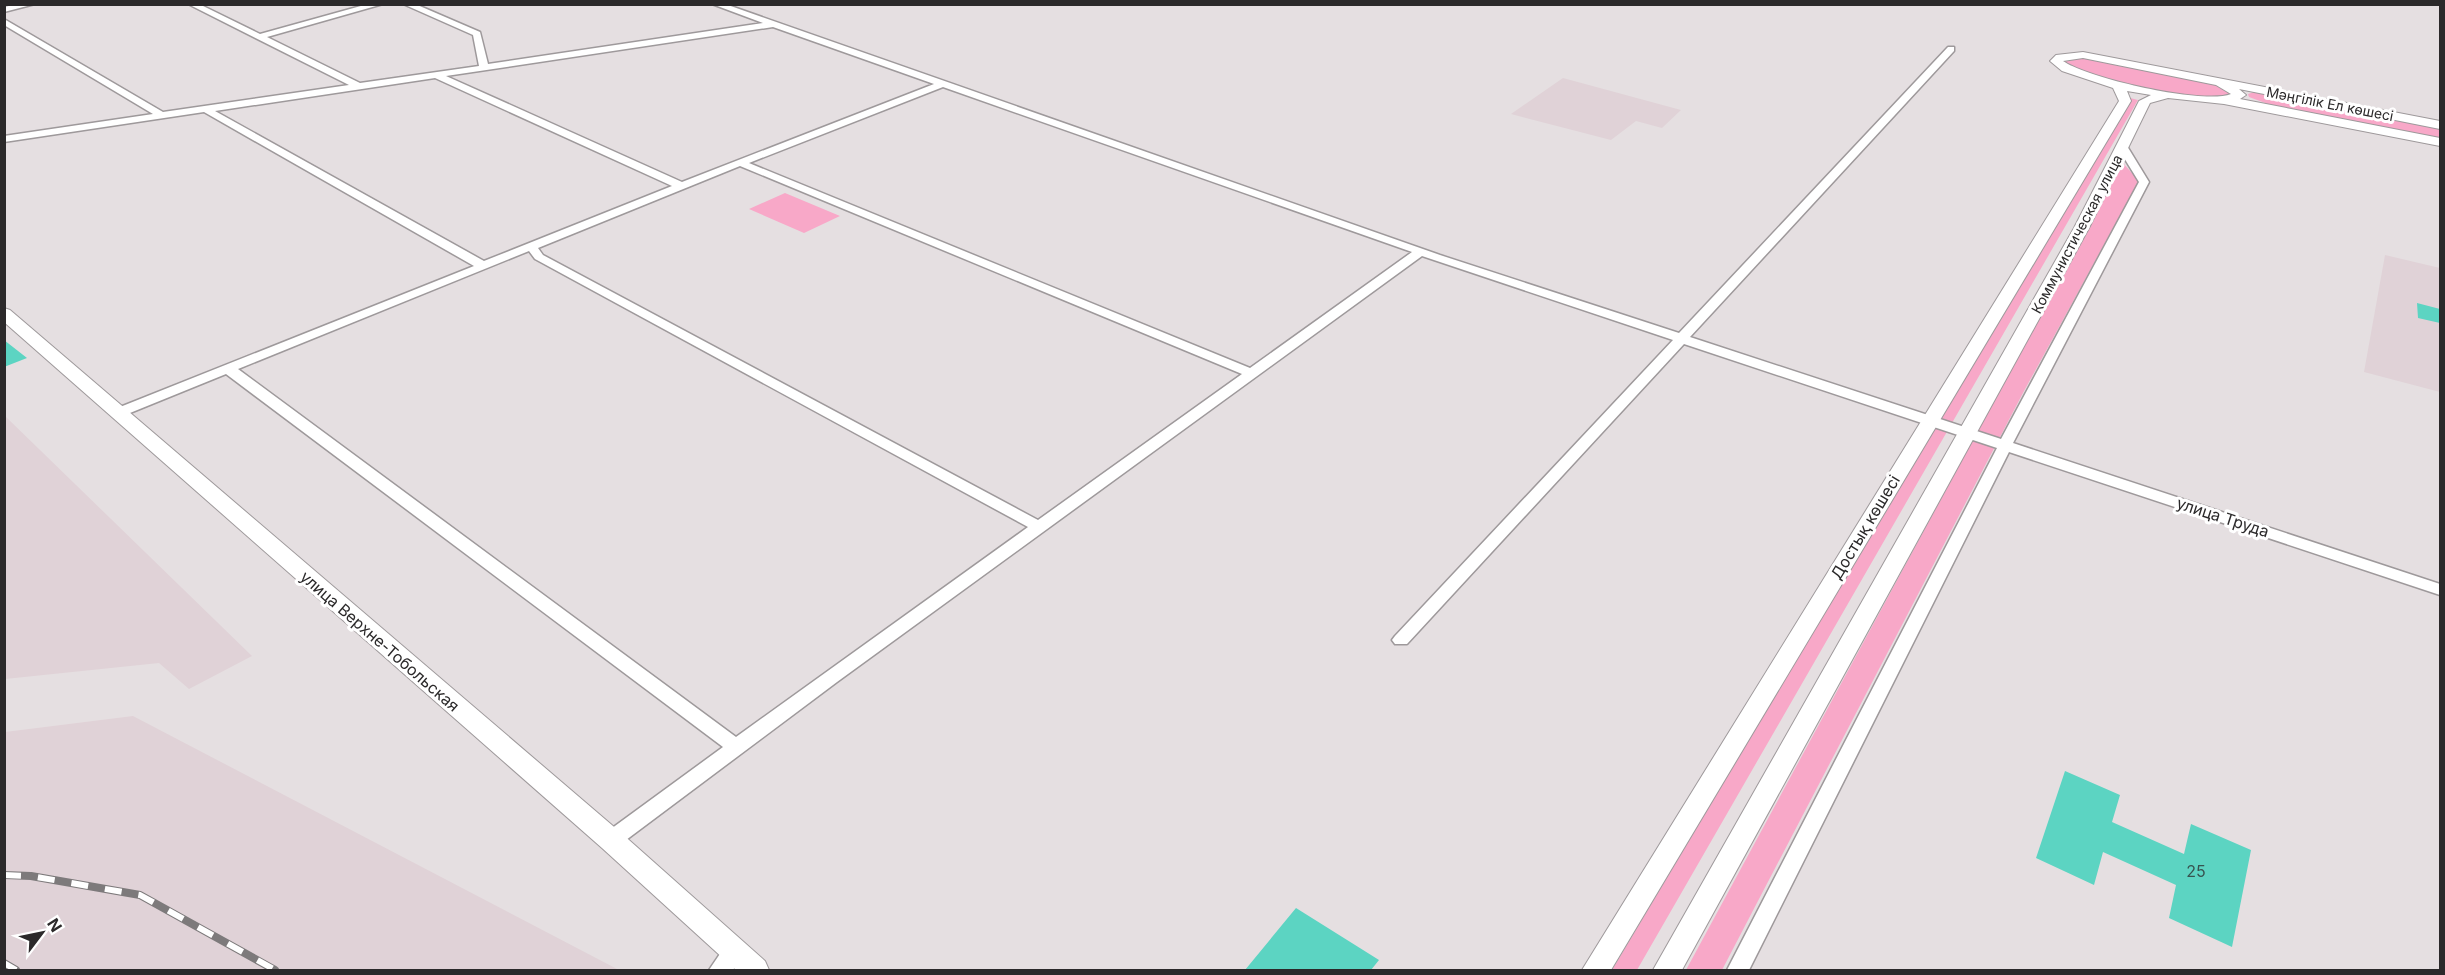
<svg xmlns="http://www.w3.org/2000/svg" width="2445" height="975" font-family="Inter,sans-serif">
	<rect width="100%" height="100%" fill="#e5dfe1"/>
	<path fill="#e0d2d7" d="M1563 78 1681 110 1662 128 1636 121 1611 140 1511 114Z
		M2385 255 2440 268V392L2364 372Z
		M4 416H5L252 656 189 689 159 663 5 679Z
		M133 716 619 970H5V732Z"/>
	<path fill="#f8a8c8" d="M2076 56 2217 83 2234 93C2191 106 2101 81 2061 63L2064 58Z
		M2254 92 2440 127V139L2268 104 2249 97 2248 94Z
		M2130 98 2138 100 1637 970H1612Z
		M2123 163 2139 181 2024 391 1722 970H1686Z
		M785 193 840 216 804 233 749 209Z"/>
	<path fill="#5cd4c2" d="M2417 303 2440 309V323L2418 318Z
		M4 340 27 358 4 367Z
		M2065 771 2120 795 2112 822 2184 854 2191 824 2251 850 2232 947 2169 918 2176 885 2103 852 2094 885 2036 858Z
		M1296 908 1379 960 1371 970H1245Z"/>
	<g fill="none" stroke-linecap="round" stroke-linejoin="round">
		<defs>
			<path id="minor" d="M18 4H35L4 12V7Z
				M188 4H199L260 34 368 4H383L267 37 360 83 479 66 473 35 403 4H415L480 32 488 64 763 23 712 4H725L1440 255 1679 333 1948 47H1954V51L1690 337 2001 439 2139 182 2118 148 2127 146 2149 182 2013 443 2440 584V595L2009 452 1749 970H1727L1997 448 1684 344 1407 644H1395L1392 640 1395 636 1673 340 1422 256 837 682 618 846 611 848 604 846 601 840 604 834 723 747 226 374 125 415 120 416 113 412 115 409 474 266 204 112 4 142V136L153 114 4 25V19L163 112 349 85ZM773 27 934 84 682 182 446 76ZM435 78 672 186 484 261 215 111ZM943 87 1412 252 1250 368 749 163ZM740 166 1242 374 1038 520 543 255 538 248ZM529 251 535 259 1028 527 736 737 238 369Z
				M734 942 742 945 745 952 733 970H709L726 945Z"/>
			<path id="tertiary" d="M2083 52 2440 121V129L2239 89 2246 95 2240 99 2440 138V146L2224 104 2168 98 2150 103 2089 228 1682 970H1653L2074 228 2139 101 2151 95 2127 91 2131 101 1611 970H1582L2119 101 2113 88 2062 71 2050 61 2056 55ZM2083 58 2216 85 2231 94C2203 105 2087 78 2063 61Z
				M4 308 10 310 620 832 765 961 769 970H736L602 848 4 322Z"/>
		</defs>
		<use href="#minor" stroke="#9e999b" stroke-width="3"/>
		<use href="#tertiary" stroke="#9e999b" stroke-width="2"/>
		<use href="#minor" fill="#fff" fill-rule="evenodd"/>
		<use href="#tertiary" fill="#fff" fill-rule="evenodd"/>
		<defs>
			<path id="rail" d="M4 875 31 876 140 895 275 970
				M4 963 16 970"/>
		</defs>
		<use href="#rail" stroke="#7d7a7b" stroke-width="8"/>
		<use href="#rail" stroke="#fff" stroke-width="6" stroke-dasharray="17" stroke-linecap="butt"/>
	</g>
	<g text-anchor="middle" stroke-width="6" stroke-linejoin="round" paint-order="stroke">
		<g font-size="14" fill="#2b292a" stroke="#fff">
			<text transform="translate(2330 104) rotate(11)" y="5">Мәңгілік Ел көшесі</text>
			<text transform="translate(2077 234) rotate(-62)" y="5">Коммунистическая улица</text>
		</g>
		<g font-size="16" fill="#2b292a" stroke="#fff">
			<text transform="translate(2223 517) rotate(18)" y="6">улица Труда</text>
			<text transform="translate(1865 527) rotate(-59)" y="6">Достық көшесі</text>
			<text transform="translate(380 641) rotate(41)" y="6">улица Верхне-Тобольская</text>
		</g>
		<g font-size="16" fill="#375450">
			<text x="2196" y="877">25</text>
		</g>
	</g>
	<rect width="2445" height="975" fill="none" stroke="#2b292a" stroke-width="12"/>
	<g transform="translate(42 933) rotate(58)" stroke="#ffffff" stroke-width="4.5" paint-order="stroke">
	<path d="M0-4.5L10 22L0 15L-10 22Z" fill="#2b292a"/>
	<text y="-9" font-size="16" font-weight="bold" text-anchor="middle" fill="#2b292a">N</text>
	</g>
</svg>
